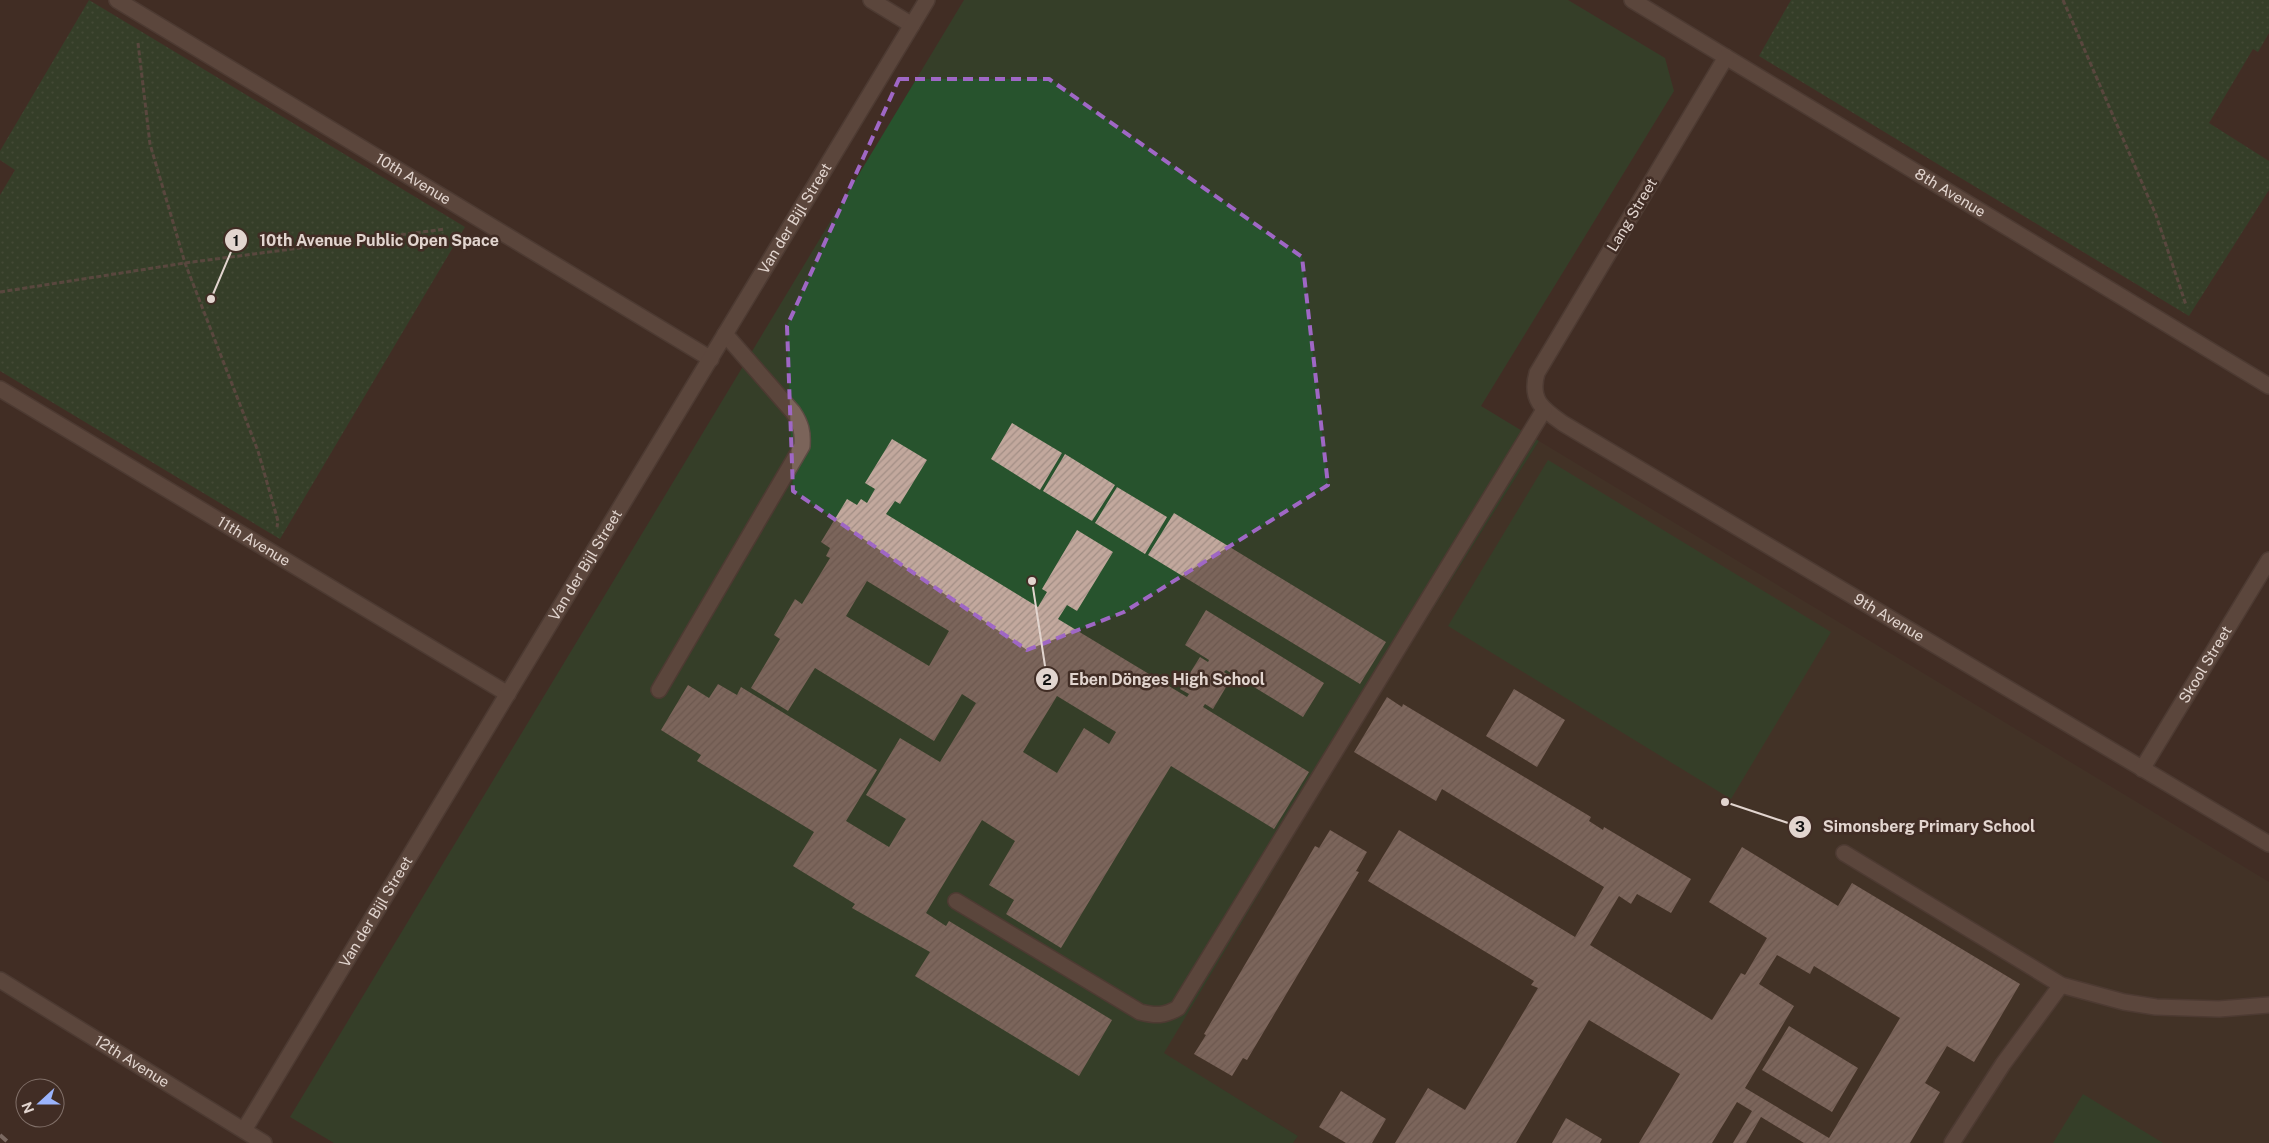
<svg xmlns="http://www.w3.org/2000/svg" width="2269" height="1143" font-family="'Public Sans',sans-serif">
	<defs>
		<pattern id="park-dots" width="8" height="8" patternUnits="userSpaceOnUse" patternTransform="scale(1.25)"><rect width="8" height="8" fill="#27532d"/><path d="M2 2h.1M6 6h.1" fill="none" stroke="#466b4a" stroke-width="1.8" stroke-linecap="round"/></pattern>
		<pattern id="building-hatch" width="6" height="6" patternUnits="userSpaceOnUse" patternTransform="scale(1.25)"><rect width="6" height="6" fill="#c2a89d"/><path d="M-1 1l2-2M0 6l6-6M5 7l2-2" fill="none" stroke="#a28e85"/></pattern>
	</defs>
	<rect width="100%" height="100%" fill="#412d25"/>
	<path fill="#443829" d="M1539 441 2269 882V1143H1293L1298 1136 1163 1053 1362 721Z"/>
	<path fill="#27532d" d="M964 0H1568L1665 58 1674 91 1481 406 1539 441 1362 721 1164 1053 1298 1136 1293 1143H334L290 1117Z
		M1548 460 1831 632 1731 799 1448 626Z
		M2083 1094 2163 1143H2053Z"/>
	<path fill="url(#park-dots)" d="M89 0 465 227 280 539 0 371V195L15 170 0 160V151Z
		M1791 0H2269V33L2258 52 2253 49 2209 123 2269 161V190L2189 316 1759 56Z"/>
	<path fill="url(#building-hatch)" fill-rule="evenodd" d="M1012 423 1062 453 1040 490 991 459Z
		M892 439 927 460 900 504 895 501 886 514 1038 607 1047 592 1042 589 1077 530 1113 552 1077 611 1067 605 1058 619 1187 697 1189 694 1180 689 1200 657 1208 662 1209 660 1185 645 1206 610 1324 683 1303 717 1226 670 1224 672 1232 677 1213 709 1205 704 1203 707 1309 772 1274 829 1171 766 1061 948 1006 914 1014 900 989 885 1015 841 982 820 926 913 946 926 949 921 1112 1020 1079 1076 915 976 930 952 852 908 855 904 793 866 814 832 697 761 701 755 661 730 688 685 709 698 718 684 737 695 741 687 877 770 846 821 889 847 906 819 866 795 900 738 940 762 976 703 962 694 934 741 815 668 788 711 751 688 780 639 774 635 795 599 802 604 830 558 826 556 830 548 821 542 847 499 857 505 861 499 867 503 875 489 865 483ZM867 581 949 631 929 666 846 616ZM1057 696 1116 732 1109 744 1084 728 1057 773 1023 752Z
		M1065 454 1115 485 1092 521 1043 491Z
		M1117 487 1167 517 1145 554 1095 523Z
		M1174 513 1386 642 1360 684 1148 555Z
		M1514 689 1565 720 1537 767 1486 736Z
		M1387 697 1402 707 1403 704 1591 817 1589 821 1603 830 1604 827 1691 879 1671 913 1637 894 1631 904 1619 896 1590 945 1712 1020 1741 973 1745 975 1767 938 1709 902 1742 847 1838 906 1852 883 2020 984 1974 1062 1947 1046 1925 1083 1940 1092 1910 1143H1804L1761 1117 1746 1143H1733L1752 1111 1737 1102 1712 1143H1639L1680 1074 1589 1020 1516 1143H1395L1428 1088 1465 1110 1538 988 1531 985 1534 981 1368 881 1399 830 1575 937 1604 887 1442 789 1436 801 1354 752ZM1777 955 1810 974 1814 966 1900 1018 1829 1138 1745 1088 1794 1006 1759 984Z
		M1330 830 1367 852 1356 871 1359 872 1247 1060 1243 1058 1232 1076 1194 1054 1206 1035 1204 1034 1315 846 1319 848Z
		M1789 1026 1858 1068 1832 1112 1762 1070Z
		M1341 1091 1386 1119 1372 1143H1346L1319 1127Z
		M1566 1118 1602 1139 1600 1143H1552Z"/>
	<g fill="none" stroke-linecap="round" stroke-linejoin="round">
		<defs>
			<g id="minor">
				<path id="s1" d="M117 0 711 359"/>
				<path d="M871 0 912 25"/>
				<path id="s2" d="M1632 0 2269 386"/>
				<path id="s3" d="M1726 57 1537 373C1529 401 1544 410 1564 424L2269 844"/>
				<path id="s4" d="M0 389 508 694"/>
				<path d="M659 690 802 446C803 432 801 424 793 412L725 334"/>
				<path id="s5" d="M2142 769 2269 560"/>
				<path d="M1844 853 2061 985 2124 1002 2156 1007 2219 1009 2269 1005"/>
				<path d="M956 901 1140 1012C1156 1016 1164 1016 1178 1008L1544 410"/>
				<path id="s6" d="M0 980 264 1143"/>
				<path id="s7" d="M244 1130 927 0"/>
				<path d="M1952 1143 2003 1064 2061 985"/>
			</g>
		</defs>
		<use href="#minor" stroke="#5b4b43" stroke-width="18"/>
		<path stroke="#77665e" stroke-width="3" stroke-dasharray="5 2.5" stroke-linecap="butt" d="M2063 0 2156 215 2186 305
			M138 43 150 144 185 263 258 451 278 521 277 527
			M0 292 185 263 445 229"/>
		<use href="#minor" stroke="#7b645a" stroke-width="15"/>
		<path stroke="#c0b1ab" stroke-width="4" stroke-dasharray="9 9" stroke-linecap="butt" d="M0 1135 9 1143"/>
	</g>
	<path d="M0 0H2269V1143H0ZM899 79H1049L1302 257 1328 485 1124 612 1027 650 793 491 787 326Z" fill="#412d25" fill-opacity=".55" fill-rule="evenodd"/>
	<path fill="none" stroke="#9f67c5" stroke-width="4" stroke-dasharray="10 6" stroke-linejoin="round" d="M899 79H1049L1302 257 1328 485 1124 612 1027 650 793 491 787 326Z"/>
	<g text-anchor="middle" stroke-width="5" stroke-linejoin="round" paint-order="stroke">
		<g font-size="15" fill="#e2d5cf" stroke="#412d25">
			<text dy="5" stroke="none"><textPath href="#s1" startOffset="346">10th Avenue</textPath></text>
			<text dy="5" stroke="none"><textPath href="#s2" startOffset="372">8th Avenue</textPath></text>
			<text transform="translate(1632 215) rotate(-59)" y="5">Lang Street</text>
			<text dy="5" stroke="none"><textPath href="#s7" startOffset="1065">Van der Bijl Street</textPath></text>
			<text dy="5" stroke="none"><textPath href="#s4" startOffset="296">11th Avenue</textPath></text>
			<text dy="5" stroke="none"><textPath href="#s7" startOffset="660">Van der Bijl Street</textPath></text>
			<text dy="5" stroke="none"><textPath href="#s3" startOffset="810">9th Avenue</textPath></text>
			<text dy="5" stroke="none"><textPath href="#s5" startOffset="122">Skool Street</textPath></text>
			<text dy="5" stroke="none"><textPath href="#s7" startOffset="255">Van der Bijl Street</textPath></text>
			<text dy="5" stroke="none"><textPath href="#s6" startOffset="155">12th Avenue</textPath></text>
		</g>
	</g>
	<path fill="none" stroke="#e2d5cf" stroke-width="2" d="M211 299L236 240M1032 581L1047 679M1725 802L1800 827"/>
	<g fill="#e2d5cf" stroke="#412d25" stroke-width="2">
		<circle cx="211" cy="299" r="5"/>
		<circle cx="1032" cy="581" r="5"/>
		<circle cx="1725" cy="802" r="5"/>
		<circle cx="236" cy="240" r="12"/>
		<circle cx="1047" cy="679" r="12"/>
		<circle cx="1800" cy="827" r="12"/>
	</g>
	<g font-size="15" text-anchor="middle" font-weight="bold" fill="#111">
		<text x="236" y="246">1</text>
		<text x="1047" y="685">2</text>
		<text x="1800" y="832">3</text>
	</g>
	<g font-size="16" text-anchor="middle" font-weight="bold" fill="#e2d5cf" stroke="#412d25" stroke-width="5" stroke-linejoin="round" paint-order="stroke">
		<text x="379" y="246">10th Avenue Public Open Space</text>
		<text x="1167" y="685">Eben Dönges High School</text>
		<text x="1929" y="832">Simonsberg Primary School</text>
	</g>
	<g transform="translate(40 1103) rotate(249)"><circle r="24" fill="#412d25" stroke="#817069"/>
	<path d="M0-4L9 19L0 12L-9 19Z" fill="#9bb4fd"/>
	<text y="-8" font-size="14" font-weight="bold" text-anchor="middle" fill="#e2d5cf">N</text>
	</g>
</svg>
